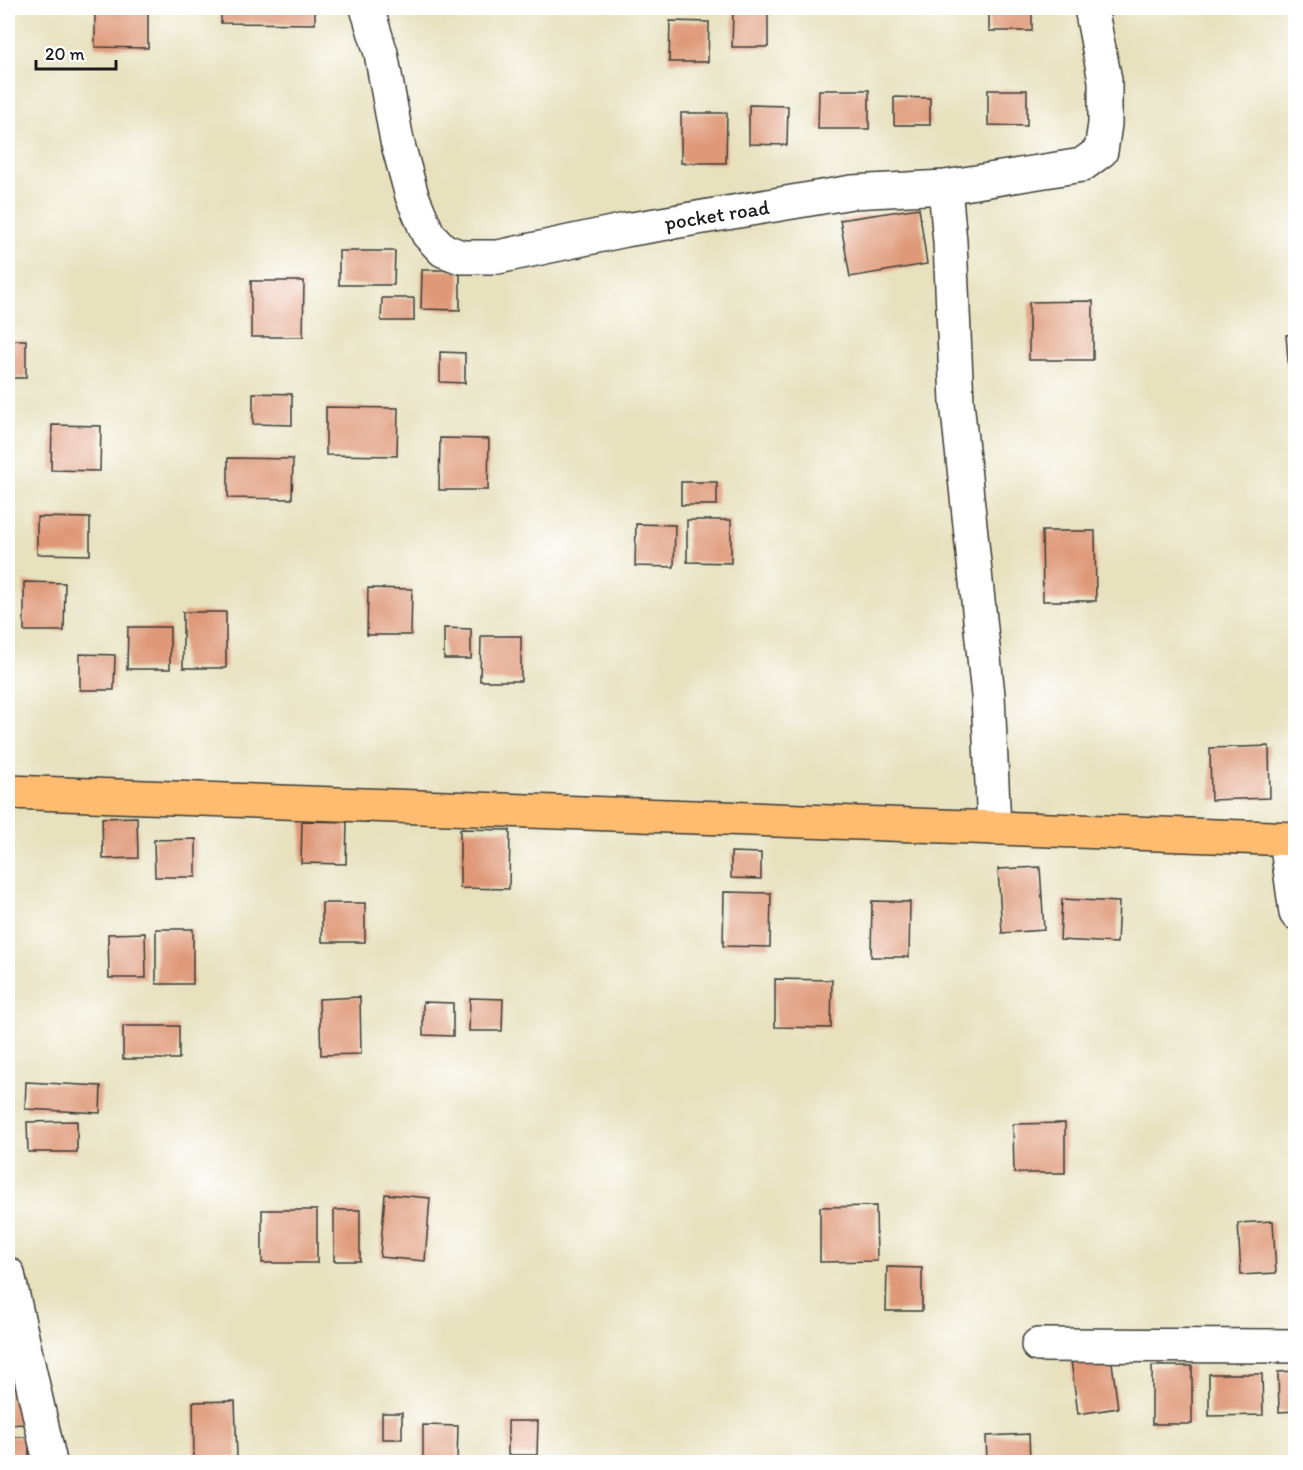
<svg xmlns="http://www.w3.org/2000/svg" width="1303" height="1470" font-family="Itim,sans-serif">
	<rect width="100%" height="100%" fill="#fff"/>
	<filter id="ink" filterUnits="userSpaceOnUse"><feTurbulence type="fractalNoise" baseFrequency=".0167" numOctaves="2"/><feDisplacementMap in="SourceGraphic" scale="12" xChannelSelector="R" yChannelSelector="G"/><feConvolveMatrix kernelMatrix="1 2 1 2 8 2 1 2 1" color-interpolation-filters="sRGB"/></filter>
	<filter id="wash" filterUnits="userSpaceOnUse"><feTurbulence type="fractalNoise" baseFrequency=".008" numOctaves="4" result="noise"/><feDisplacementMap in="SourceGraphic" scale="24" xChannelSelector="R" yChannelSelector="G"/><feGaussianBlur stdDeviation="1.35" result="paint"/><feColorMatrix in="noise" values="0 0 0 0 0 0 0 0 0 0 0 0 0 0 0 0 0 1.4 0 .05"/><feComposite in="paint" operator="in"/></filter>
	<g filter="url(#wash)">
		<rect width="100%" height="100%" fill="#e7e1be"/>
		<g id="blocks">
			<path fill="#df9978" d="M95 8H148V48L95 47Z
				M221 8H315V24L221 23Z
				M989 8H1032V31H989Z
				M733 11 768 12V47H732Z
				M670 21 709 22 708 62H669Z
				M819 90H869V129H818Z
				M988 90H1027V126L988 125Z
				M894 97 930 98V125H894Z
				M749 105 788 106 787 145 749 144Z
				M681 113H727L726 163H681Z
				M919 208 927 264 850 277 840 220Z
				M339 251H395L394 285H339Z
				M422 270H460V310L421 309Z
				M251 281H304L303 337H251Z
				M382 298H414V321H381Z
				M1093 301V360H1029V302Z
				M1296 334V383L1290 384 1286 335Z
				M8 340H26V378H8Z
				M440 352 465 353V383L440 382Z
				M253 393 292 394V425L253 424Z
				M326 407 398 408 397 456 326 455Z
				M52 425 101 426 100 471 51 470Z
				M440 438 489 439 488 490H439Z
				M228 458 293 459 292 499 228 498Z
				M681 482H717V505H681Z
				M37 517 90 518V555L37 554Z
				M687 520H731V563L687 562Z
				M636 524 675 525 674 567 635 566Z
				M1042 531H1095L1096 601H1043Z
				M24 582 65 583 64 631H24Z
				M368 588 412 589 411 635H367Z
				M183 612H226V668H183Z
				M128 627H170V669H127Z
				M444 628 471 629V659H444Z
				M481 636H521V681H480Z
				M80 654 115 655 114 690H80Z
				M1269 746 1270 798 1211 800 1210 748Z
				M137 817 138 858 103 859 102 818Z
				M302 821 347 822 346 864 301 863Z
				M460 829 510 830 509 889 460 888Z
				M196 839V877H155L154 840Z
				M731 852 761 853V879L731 878Z
				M1040 867 1044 930 1002 933 998 869Z
				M724 892 771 893 770 947 723 946Z
				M1062 899 1119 902 1117 943 1060 940Z
				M872 901 910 902 909 957H871Z
				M322 903H365V942H322Z
				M156 929H193V984H156Z
				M145 933 146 978H109L108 934Z
				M775 979 832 980 831 1028 775 1027Z
				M360 997 361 1054 321 1055 319 999Z
				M470 998 503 999 502 1031H469Z
				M423 1002 453 1003V1036L423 1035Z
				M123 1026H179V1059H123Z
				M26 1082 101 1086 100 1113 25 1109Z
				M77 1121V1152H28L27 1122Z
				M1065 1123V1173H1014L1013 1124Z
				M385 1194 430 1198 425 1261 380 1257Z
				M876 1206 877 1261 820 1262V1207Z
				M262 1210H317V1263H262Z
				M334 1210H360V1261H334Z
				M1273 1221 1276 1273 1241 1275 1238 1223Z
				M887 1267 922 1268V1311H886Z
				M1111 1355 1118 1408 1078 1414 1071 1361Z
				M1152 1366H1192V1424H1152Z
				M1296 1371V1411L1279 1412 1278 1372Z
				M1209 1374H1262L1263 1415 1209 1416Z
				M8 1388H23L24 1424 8 1425Z
				M235 1401 237 1457 194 1458 193 1402Z
				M382 1413H402V1439H382Z
				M508 1421H538L537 1455H508Z
				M423 1425 458 1426 457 1462H423Z
				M1029 1434 1030 1462H987L986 1436Z
				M8 1436 30 1438 28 1462H8Z"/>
		</g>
	</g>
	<g filter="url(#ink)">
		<use href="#blocks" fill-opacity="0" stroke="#3a3a34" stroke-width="1.5"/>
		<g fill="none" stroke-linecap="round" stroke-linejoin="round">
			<defs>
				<path id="minor" d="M367 8 381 53 397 141 412 196 428 234 443 250 461 257H498L626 230 852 192 945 187 1082 165 1101 151 1105 124V80L1091 8
					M945 187 950 242 957 402 988 695 994 828
					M1286 839 1296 913
					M8 1274 50 1462
					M1038 1345 1296 1346"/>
				<path id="major" d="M8 792 1296 839"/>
			</defs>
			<use href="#minor" stroke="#3a3a34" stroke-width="36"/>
			<use href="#major" stroke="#3a3a34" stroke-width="36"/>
			<use href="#minor" stroke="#fff" stroke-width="33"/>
			<use href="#major" stroke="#fdbc70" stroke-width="33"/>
		</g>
	</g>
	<g text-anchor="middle" stroke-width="4.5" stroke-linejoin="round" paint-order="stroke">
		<g font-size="21" fill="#1c1c1c" stroke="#fff">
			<text transform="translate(717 215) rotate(-9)" y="7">pocket road</text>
		</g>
	</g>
	<rect width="1303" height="1470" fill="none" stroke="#fff" stroke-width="30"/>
	<path d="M36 60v9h80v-9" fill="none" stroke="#1c1c1c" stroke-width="3"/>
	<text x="45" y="60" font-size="18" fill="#1c1c1c" stroke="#ffffff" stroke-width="4.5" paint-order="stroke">20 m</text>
</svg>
